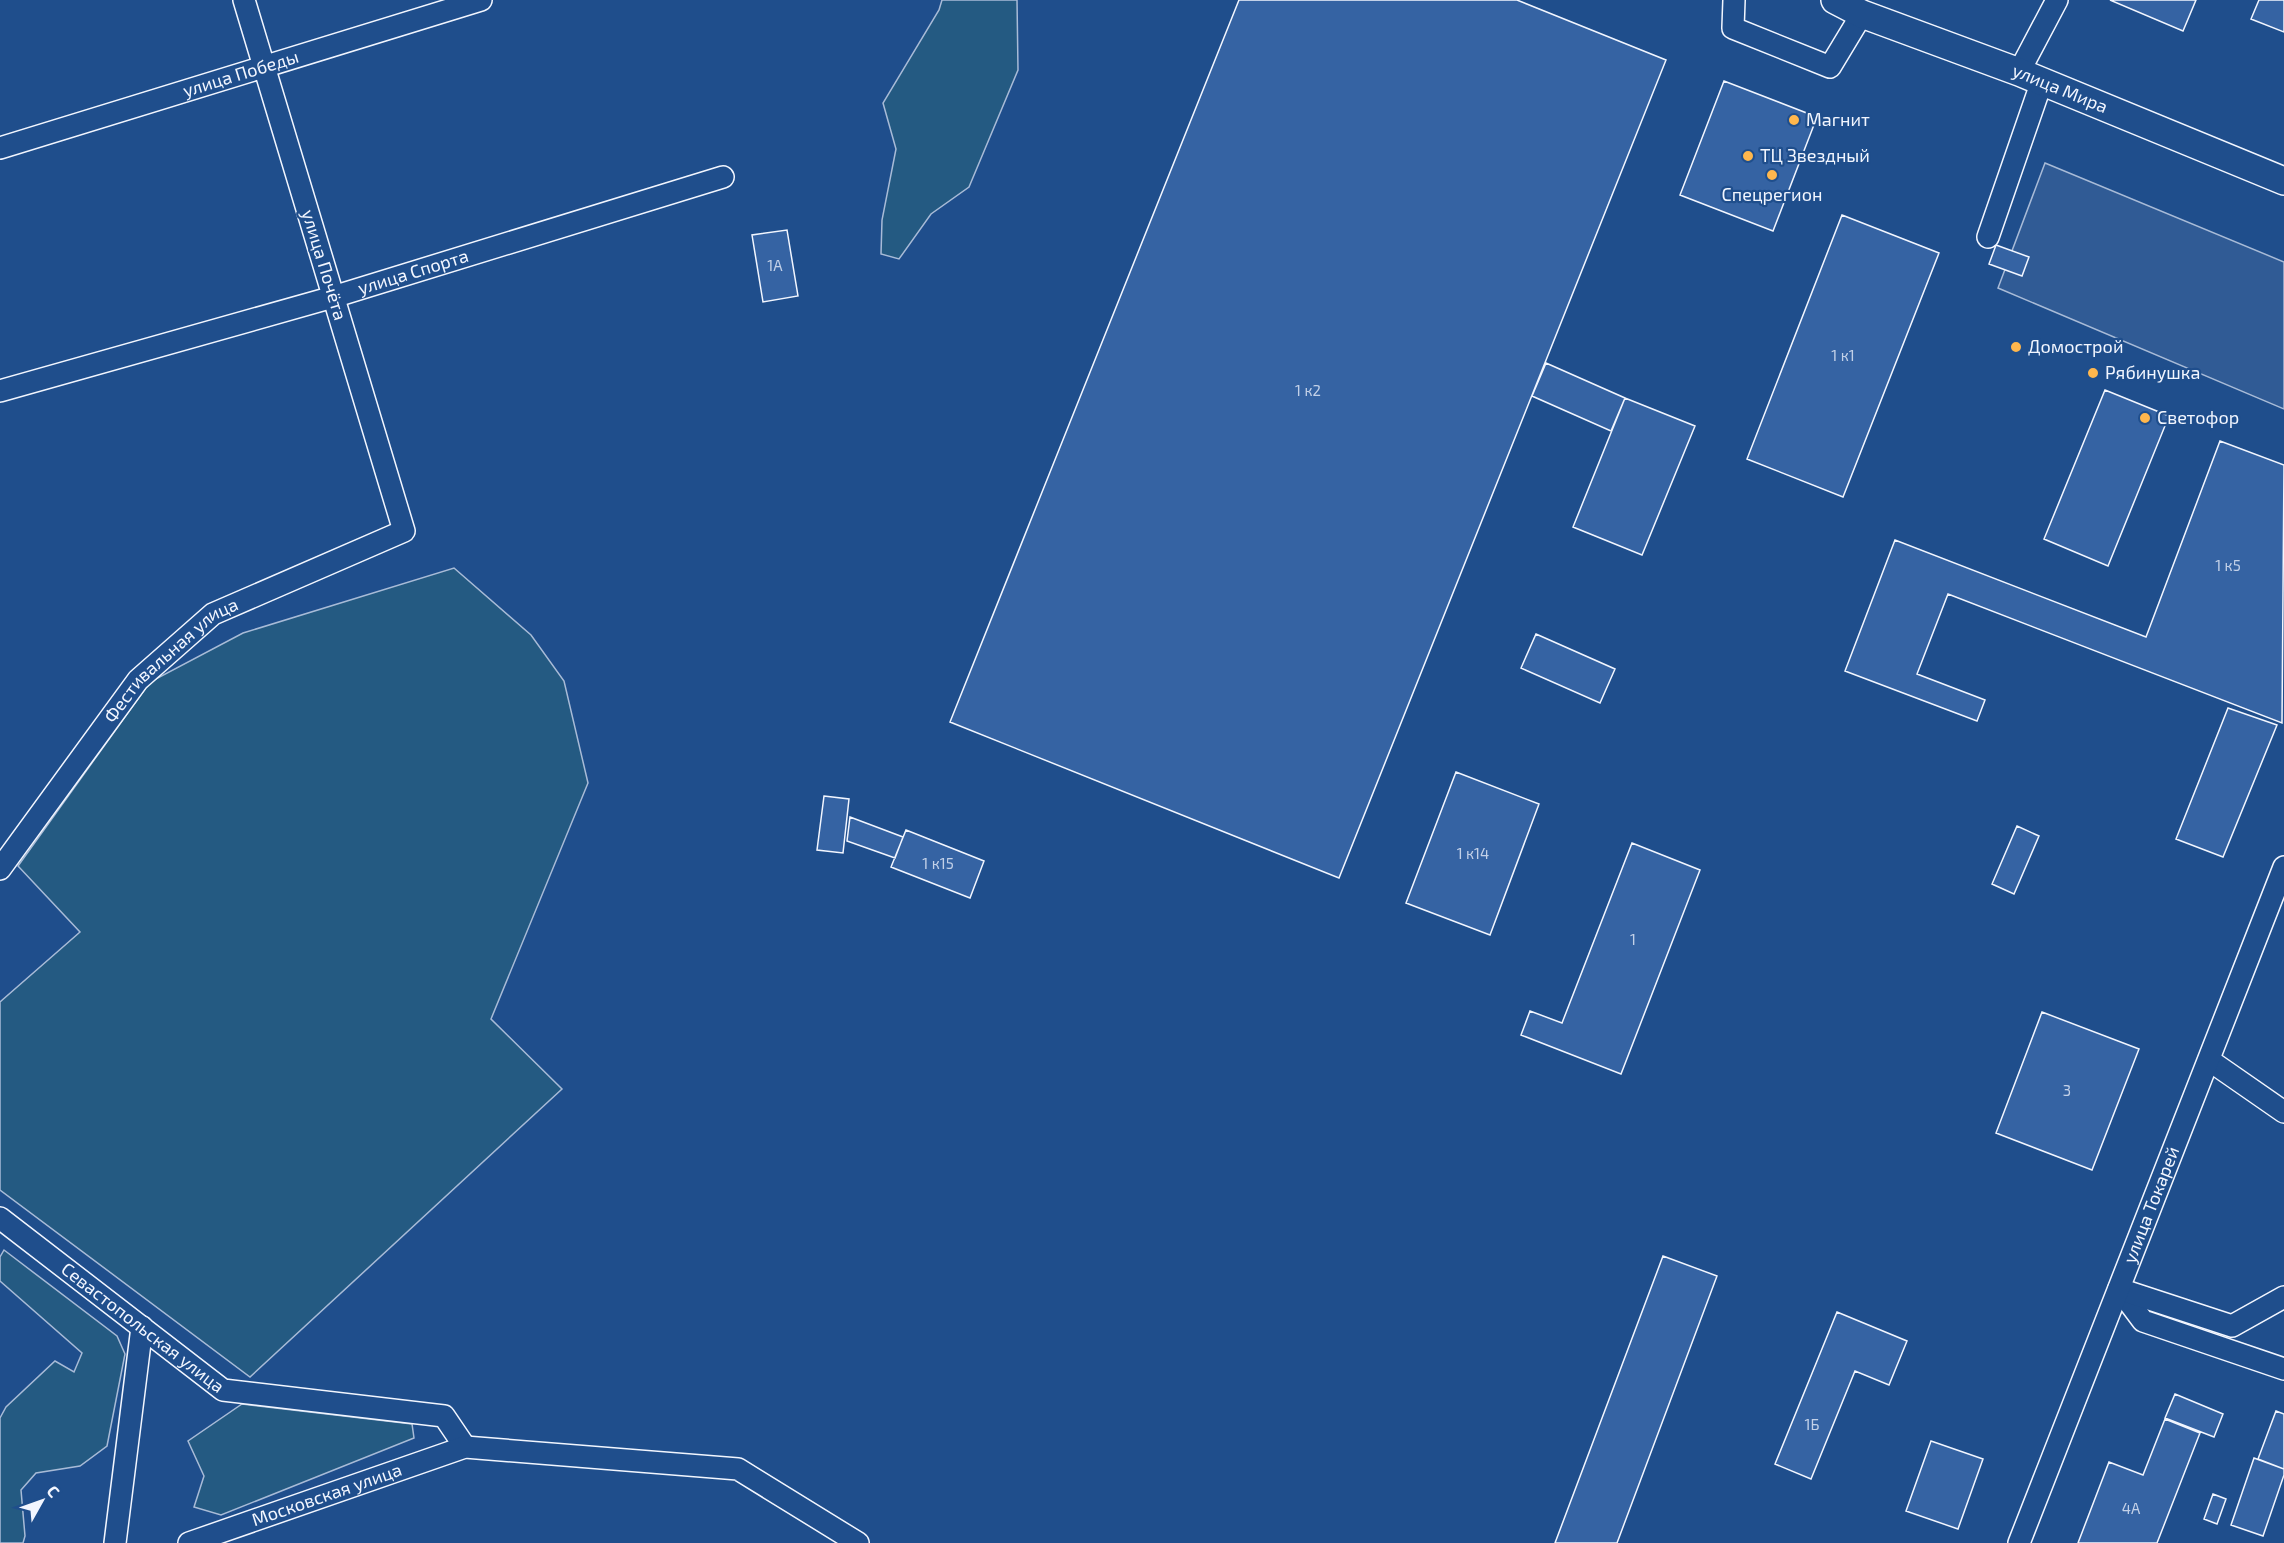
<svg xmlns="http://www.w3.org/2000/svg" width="2284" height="1543" font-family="'Exo 2',sans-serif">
	<rect width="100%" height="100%" fill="#1f4e8c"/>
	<path fill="#245a82" stroke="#a8bbd7" stroke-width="1.5" d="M942 0H1017L1018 70 969 187 931 214 899 259 881 254 882 220 896 149 883 103 939 10Z
		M454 568 531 635 564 681 588 783 491 1019 562 1089 250 1377 0 1190V1002L80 932 18 866 150 682 243 633Z
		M4 1250 117 1336 125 1354 107 1446 80 1466 36 1473 21 1490 25 1536 23 1543H0V1418L6 1407 55 1361 74 1372 82 1353 0 1281V1257Z
		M242 1404 412 1424 414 1438 221 1515 194 1507 204 1476 188 1441Z"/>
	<path fill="#305b95" stroke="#a8bbd7" stroke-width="1.5" d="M2045 163 2284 262V409L1998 288Z"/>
	<path fill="#3563a3" stroke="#f2f6ff" stroke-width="1.5" d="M1239 0H1517L1666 60 1339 878 950 722Z
		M2110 0H2196L2183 31Z
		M2259 0H2284V32L2251 19Z
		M1724 81 1817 117 1773 231 1680 195Z
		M1842 215 1939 253 1843 497 1747 459Z
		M787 230 798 296 763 302 752 235Z
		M1996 245 2029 257 2022 276 1989 264Z
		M1546 363 1625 398 1611 431 1532 396Z
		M2105 390 2169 416 2108 566 2044 539Z
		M1625 398 1695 426 1642 555 1573 527Z
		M2220 441 2284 465 2282 723 1948 594 1917 674 1985 700 1977 721 1845 671 1895 540 2146 637Z
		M1536 634 1615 669 1600 703 1521 668Z
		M2228 708 2277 725 2223 857 2176 839Z
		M1456 772 1539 804 1490 935 1406 903Z
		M824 796 849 799 843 853 817 850Z
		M850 817 903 837 895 858 847 841Z
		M2017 826 2039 836 2014 894 1992 884Z
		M906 830 984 861 970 898 891 867Z
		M1632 843 1700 870 1621 1074 1521 1035 1530 1011 1562 1023Z
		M2042 1012 2139 1049 2092 1170 1996 1133Z
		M1663 1256 1717 1276 1617 1543H1555Z
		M1837 1312 1907 1341 1889 1385 1855 1371 1811 1479 1775 1464Z
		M2175 1394 2223 1414 2214 1437 2165 1418Z
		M2276 1411 2284 1414V1469L2258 1459Z
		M2165 1419 2200 1433 2157 1543H2078L2109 1462 2143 1475Z
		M1931 1441 1983 1459 1958 1529 1906 1511Z
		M2254 1458 2284 1469V1475L2263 1536 2231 1525Z
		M2213 1494 2226 1499 2217 1524 2204 1519Z"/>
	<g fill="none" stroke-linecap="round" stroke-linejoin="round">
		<defs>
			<g id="minor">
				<path d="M1734 0 1733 28 1830 67 1862 14"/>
				<path d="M2019 72 2057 0"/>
				<path id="s1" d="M0 148 481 0"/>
				<path d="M1988 237 2042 81"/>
				<path id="s2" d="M0 391 333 297 723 177"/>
				<path id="s3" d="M0 869 138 680 213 614 404 531 244 0"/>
				<path d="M2209 1060 2284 1112"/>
				<path id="s4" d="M0 1218 223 1390 444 1416 465 1447"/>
				<path d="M2119 1289 2143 1321 2284 1369"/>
				<path d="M2119 1289 2232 1326 2284 1297"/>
				<path d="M115 1543 142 1327"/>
				<path id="s5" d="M189 1543 465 1447 738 1469 858 1543"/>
				<path id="s6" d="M2019 1543 2284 867"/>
			</g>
			<g id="major">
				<path id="s7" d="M1835 0 1862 14 2019 72 2284 181"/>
			</g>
		</defs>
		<use href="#minor" stroke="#f2f6ff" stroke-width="24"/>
		<use href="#major" stroke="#f2f6ff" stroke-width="30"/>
		<use href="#minor" stroke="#1f4e8c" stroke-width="21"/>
		<use href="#major" stroke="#1f4e8c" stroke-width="27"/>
	</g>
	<g fill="#ffb74d" stroke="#1f4e8c" stroke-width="2">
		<circle cx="1794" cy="120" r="6"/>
		<circle cx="1748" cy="156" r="6"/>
		<circle cx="1772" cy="175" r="6"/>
		<circle cx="2016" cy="347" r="6"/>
		<circle cx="2093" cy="373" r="6"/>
		<circle cx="2145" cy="418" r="6"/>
	</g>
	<g text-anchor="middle" stroke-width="4.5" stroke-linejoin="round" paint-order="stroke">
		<g font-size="15" fill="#c3d1e8">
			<text x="775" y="271">1А</text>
			<text x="1843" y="361">1 к1</text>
			<text x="1308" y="396">1 к2</text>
			<text x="2228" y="571">1 к5</text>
			<text x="1473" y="859">1 к14</text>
			<text x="938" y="869">1 к15</text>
			<text x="1633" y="945">1</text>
			<text x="2067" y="1096">3</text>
			<text x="1812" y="1430">1Б</text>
			<text x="2131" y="1514">4А</text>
		</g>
		<g font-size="18" fill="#f2f6ff" stroke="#1f4e8c">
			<text dy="6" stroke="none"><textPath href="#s1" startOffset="252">улица Победы</textPath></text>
			<text dy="6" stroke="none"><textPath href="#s7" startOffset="242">улица Мира</textPath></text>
			<text transform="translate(324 265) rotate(73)" y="6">улица Почёта</text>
			<text dy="6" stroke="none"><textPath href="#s2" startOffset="430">улица Спорта</textPath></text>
			<text dy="6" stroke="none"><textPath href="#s3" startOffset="272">Фестивальная улица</textPath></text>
			<text dy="6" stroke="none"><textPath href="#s6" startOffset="363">улица Токарей</textPath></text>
			<text dy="6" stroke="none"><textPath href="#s4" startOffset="180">Севастопольская улица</textPath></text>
			<text dy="6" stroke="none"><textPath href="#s5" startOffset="146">Московская улица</textPath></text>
		</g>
		<g font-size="18" fill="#f2f6ff" stroke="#1f4e8c" text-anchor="start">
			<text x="1806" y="126">Магнит</text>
			<text x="1760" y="162">ТЦ Звездный</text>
			<text x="1772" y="201" text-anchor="middle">Спецрегион</text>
			<text x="2028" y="353">Домострой</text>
			<text x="2105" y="379">Рябинушка</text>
			<text x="2157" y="424">Светофор</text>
		</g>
	</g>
	<g transform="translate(42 1501) rotate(50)" stroke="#1f4e8c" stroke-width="4.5" paint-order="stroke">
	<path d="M0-4.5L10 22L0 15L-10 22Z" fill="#f2f6ff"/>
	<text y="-9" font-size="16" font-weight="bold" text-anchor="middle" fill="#f2f6ff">С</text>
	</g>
</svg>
